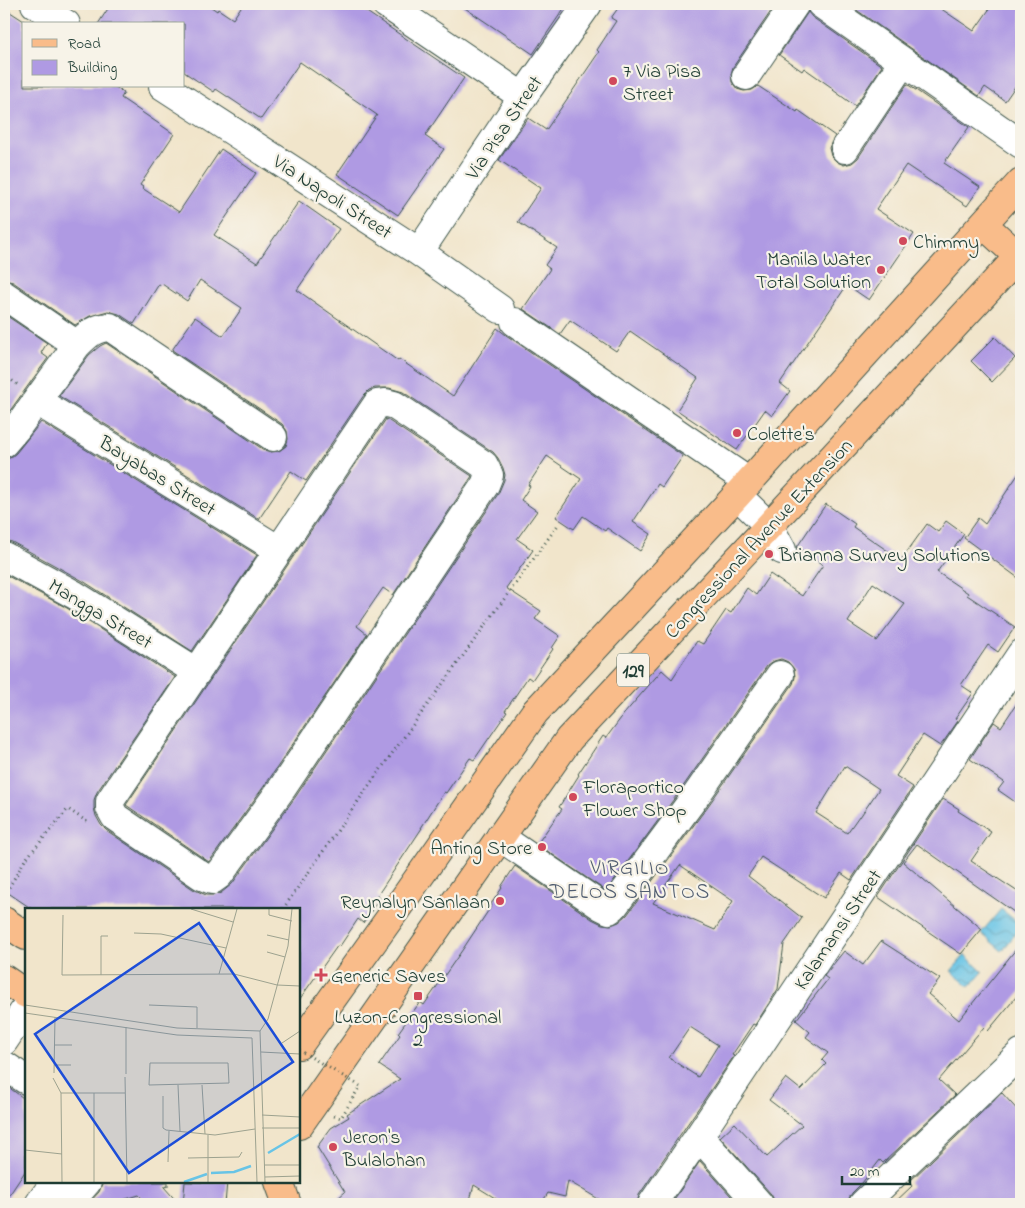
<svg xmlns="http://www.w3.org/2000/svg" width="1025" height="1208" font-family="'Indie Flower',sans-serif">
	<defs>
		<pattern id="water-waves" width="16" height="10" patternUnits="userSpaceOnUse" patternTransform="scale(1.25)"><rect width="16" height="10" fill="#68c4e6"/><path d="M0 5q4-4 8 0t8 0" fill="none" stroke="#55a0bb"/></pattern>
	</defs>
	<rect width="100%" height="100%" fill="#f7f3e8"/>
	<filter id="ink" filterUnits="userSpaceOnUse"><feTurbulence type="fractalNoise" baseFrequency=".02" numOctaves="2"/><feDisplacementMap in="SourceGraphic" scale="10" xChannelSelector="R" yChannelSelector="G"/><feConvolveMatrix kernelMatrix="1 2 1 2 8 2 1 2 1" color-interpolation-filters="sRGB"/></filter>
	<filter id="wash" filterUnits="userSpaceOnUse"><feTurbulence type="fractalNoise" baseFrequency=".0096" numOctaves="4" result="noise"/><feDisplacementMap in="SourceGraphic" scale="20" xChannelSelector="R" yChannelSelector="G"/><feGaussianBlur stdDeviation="1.12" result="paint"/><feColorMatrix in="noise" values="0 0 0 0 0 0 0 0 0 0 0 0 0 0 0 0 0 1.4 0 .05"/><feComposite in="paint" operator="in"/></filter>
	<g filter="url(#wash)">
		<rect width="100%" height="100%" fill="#f1e5cb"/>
		<path fill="url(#water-waves)" stroke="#44808d" d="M1001 909 1021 925V927L1002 951 981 933Z
			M965 955 983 972 969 987 951 971Z"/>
		<g id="blocks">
			<path fill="#af9ae3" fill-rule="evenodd" d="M111 4H207L217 11 218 9 233 19 243 4H355L464 78 425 136 444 149 398 215 337 174 377 115 300 62 261 119 216 89 214 92 184 72V24H98Z
				M459 4H567L533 54Z
				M621 4H776L733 67 731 74 732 82 737 89 744 91 752 90 758 86 797 112 798 110 835 136 832 141 829 148 831 156 837 162 844 165 852 163 858 158 907 84 969 127 944 163 980 187 967 206 906 165 876 209 914 234 869 300 847 285 780 383 790 391 772 416 765 410 737 450 677 410 698 378 630 331 616 351 570 320 560 334 523 309 550 269 545 265 557 248 518 222 541 188 499 160 528 118 546 130 599 52 597 50 616 21 611 18Z
				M848 4H934L974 31 993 4H1021V78L1005 101 985 87 979 96Z
				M4 8 24 21V86H114L124 93 121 98 174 134 140 185 143 187 142 188 179 212 221 149 256 173 214 235 257 263 299 201 339 229 297 290 398 361 399 359 453 396 497 328 506 335 683 456 662 487 658 484 633 522 651 534 640 551 607 528 605 531 583 516 574 529 556 517 581 479 547 456 528 485 530 486 521 500 537 511 517 539 533 550 506 588 541 611 535 619 560 636 552 648 553 649 532 680 528 677 505 711 507 712 474 760 470 758 446 793 444 792 421 828H422L377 896 380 898 363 923 358 919 340 946 338 945 299 1000V909H32L4 890V574L67 608 175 677 97 792 94 800V808L96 816 101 825 106 830 193 889 206 895H214L221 893 232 884 296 796 498 494 504 480 505 475 503 468 498 458 493 452 403 392 389 388H375L369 390 364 395 306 481 291 471 259 519 59 396 89 355 100 346 106 343 264 450 271 452 279 451 286 446 288 439 287 431 282 424 172 350 195 317 223 336 242 308 200 280 187 301 162 284 161 285 159 284 134 324 119 314 108 311 90 316 75 325 13 282 4 280Z
				M808 12 812 17 882 66 855 106 833 90 834 89 804 68 802 71 779 55Z
				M4 314 47 343 41 353 48 358 4 419Z
				M995 337 1015 358 992 382 971 361Z
				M386 419 472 476 393 595 383 588 357 626 367 634 270 778 209 862 126 805Z
				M41 422 257 555 192 651 83 581 12 542 4 540V458H10L16 453Z
				M1021 470V580L964 538 978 518 985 524Z
				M826 504 855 524 853 527 901 560 927 524 938 532 946 521 964 534 937 572 968 593 967 595 1015 627 998 652 988 645 961 685 973 693 955 719 958 721 944 741 940 746 923 735 896 776 913 787 851 880 841 873 824 898 761 857 748 876 802 918 784 944 778 989 755 1025 753 1024 732 1055 734 1056 639 1195 637 1204H607L568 1181 565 1197 548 1193 541 1204H502L495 1198 474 1185 469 1204H331L345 1192 317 1147 331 1128 349 1117 347 1114 400 1079 379 1065 400 1035 398 1033 420 1002 424 1005 463 949 492 905 491 904 502 888 501 887 515 866 592 919 602 924 611 925 619 922 627 915 708 806 793 684 795 677 794 669 788 662 781 659 774 661 767 666 682 788 606 891 537 844 562 809 559 807 579 775 578 774 603 736 606 738 624 714 662 670 672 679 697 641 703 644 726 610 731 613 747 588 756 595 770 574 802 596 823 565 797 547ZM873 583 905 604 877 641 848 622ZM845 766 879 789 860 817 859 816 847 833 816 813ZM680 865 733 901 715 930 653 903ZM690 1027 718 1045 698 1077 669 1058Z
				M1021 697V806L998 790 1004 782 970 759 994 722 1001 727Z
				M943 799 959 809 958 811 991 832 971 861 1021 894V917L917 844 903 862 982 929 961 954 878 897Z
				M881 941 940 979 928 994 959 1020 1021 943V991L988 1031 984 1027 939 1080 955 1095 883 1163 880 1160 862 1183 852 1193 846 1204H774V1200L771 1194 720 1137 735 1123 767 1157 802 1125 769 1100 786 1078 801 1090 826 1064 822 1060 828 1053 806 1037 810 1032 796 1020 828 979 824 976 844 951 863 965Z
				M4 1084 26 1100V1170L4 1203Z
				M1002 1093 1021 1114V1204H893L912 1186 909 1182Z
				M700 1161 738 1204H671Z
				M102 1182H168V1186L164 1187 179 1204H147L139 1195 110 1204H88L99 1192 102 1185Z
				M185 1182H227L225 1204H183Z"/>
		</g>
	</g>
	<g filter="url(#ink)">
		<use href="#blocks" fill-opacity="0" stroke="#3e564b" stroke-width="1"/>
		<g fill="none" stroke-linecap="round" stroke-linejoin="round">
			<defs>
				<path id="minor" d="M35 4 66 24
					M386 4 523 97
					M821 4 1021 144
					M746 76 795 4
					M163 86 419 252 500 309
					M845 149 903 62
					M419 252 526 92 588 4
					M4 295 77 345
					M515 322 749 482
					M37 401 279 550
					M386 403 394 405 484 465 489 475 485 485 283 787 219 875 212 880 202 876 115 817 110 808V801L377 404Z
					M4 443 16 429 77 345C88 334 94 328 110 327L273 437
					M737 495 769 526 782 550
					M4 556 75 595 197 672
					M500 837 601 906 609 910 614 906 695 797 780 675
					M4 1041 26 1008
					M4 1065 26 1080
					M699 1136 759 1204
					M39 1204 55 1182
					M68 1204 87 1182
					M652 1204 699 1136 1021 654
					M863 1204 1021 1053"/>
				<path id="major" d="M983 224 1019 257
					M4 921 26 936
					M4 979 26 994
					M299 1045 405 897 535 712 737 495 1021 182
					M299 1125 569 739 769 526 1021 254
					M279 1182 287 1204"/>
			</defs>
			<use href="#minor" stroke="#3e564b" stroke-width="30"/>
			<use href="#major" stroke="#3e564b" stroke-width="30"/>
			<path stroke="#3e564b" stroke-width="3" stroke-dasharray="1 4" stroke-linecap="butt" d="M4 375 18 385
				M4 896 25 860 68 809 89 823
				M283 909 370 784 558 525
				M334 1116 341 1118 360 1086"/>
			<use href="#minor" stroke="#fff" stroke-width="28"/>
			<use href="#major" stroke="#f9bc8a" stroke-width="28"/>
			<path stroke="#3e564b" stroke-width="3" stroke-dasharray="1 4" stroke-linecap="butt" d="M299 1050 360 1086"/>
		</g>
	</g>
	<g fill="#d1495b" stroke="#f7f3e8" stroke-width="2">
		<circle cx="613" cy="81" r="5"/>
		<circle cx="903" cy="241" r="5"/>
		<circle cx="881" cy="270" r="5"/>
		<circle cx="737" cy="433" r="5"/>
		<circle cx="769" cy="554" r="5"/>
		<circle cx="573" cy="797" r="5"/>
		<circle cx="542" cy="847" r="5"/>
		<circle cx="500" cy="901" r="5"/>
		<path d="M318.5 967.5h5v5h5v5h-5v5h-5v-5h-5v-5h5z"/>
		<rect x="413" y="991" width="10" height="10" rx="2.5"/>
		<circle cx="333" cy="1147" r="5"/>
	</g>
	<g text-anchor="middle" stroke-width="4.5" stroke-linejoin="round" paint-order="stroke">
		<rect fill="#f7f3e8" stroke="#60746a" stroke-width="1" x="617" y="653.5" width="32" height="33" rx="4"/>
		<g font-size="19" font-weight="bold" fill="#1f3d34">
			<text x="633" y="677">129</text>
		</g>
		<g font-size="20" fill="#1f3d34" stroke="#f7f3e8" text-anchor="start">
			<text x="623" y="77">7 Via Pisa<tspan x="623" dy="23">Street</tspan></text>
			<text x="913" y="248">Chimmy</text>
			<text x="871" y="265" text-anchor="end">Manila Water<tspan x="871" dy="23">Total Solution</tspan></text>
			<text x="747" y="440">Colette's</text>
			<text x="779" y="561">Brianna Survey Solutions</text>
			<text x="583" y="793">Floraportico<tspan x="583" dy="23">Flower Shop</tspan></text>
			<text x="532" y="854" text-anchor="end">Anting Store</text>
			<text x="490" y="908" text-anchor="end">Reynalyn Sanlaan</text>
			<text x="331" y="982">Generic Saves</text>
			<text x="418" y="1023" text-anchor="middle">Luzon–Congressional<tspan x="418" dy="23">2</tspan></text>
			<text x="343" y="1143">Jeron's<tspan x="343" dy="23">Bulalohan</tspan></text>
		</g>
		<g font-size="20" fill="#1f3d34" stroke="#f7f3e8">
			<text transform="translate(503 127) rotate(-56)" y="7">Via Pisa Street</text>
			<text transform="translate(333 196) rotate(33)" y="7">Via Napoli Street</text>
			<text transform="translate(158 475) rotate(32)" y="7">Bayabas Street</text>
			<text transform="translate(758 538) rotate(-47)" y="7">Congressional Avenue Extension</text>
			<text transform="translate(101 613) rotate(31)" y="7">Mangga Street</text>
			<text transform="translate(837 929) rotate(-56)" y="7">Kalamansi Street</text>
		</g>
		<g font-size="21" letter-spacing="1" fill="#515e71" stroke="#f7f3e8">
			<text x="630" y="874">VIRGILIO<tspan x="630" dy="24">DELOS SANTOS</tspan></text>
		</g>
	</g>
	<g transform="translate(25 908)">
		<rect width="275" height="275" fill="#f1e5cb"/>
		<path fill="none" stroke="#68c4e6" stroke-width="2.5" d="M243 245 275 226M186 265 209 264 226 258M159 274 182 266"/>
		<path fill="none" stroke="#9da28f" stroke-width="1" d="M166 1 208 14M244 1V7L267 13M38 7 37 67 209 66 252 77 275 78M109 25 136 26 201 40M242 27 264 32M242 44 260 49M194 66 212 1M76 67V28H83M0 97 152 120 235 123M124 97 172 99V120M0 105 152 127 227 130 232 274M235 123 240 274M235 123 243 111 263 38 267 1M257 135 275 123M30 137H47M236 144 275 146M125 155H203L204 175 124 177ZM29 157H46M29 165 30 109M101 166V119M100 169 102 274M28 170 36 185 37 274M153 177 155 223M177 177 180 226M36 185H100M138 188V220L141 222 190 227 230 221M237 207 275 209M237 220H275M183 227V274M0 242 37 246M163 250 214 249 217 244M143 254 144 223M239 257H275M240 269 275 268M69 274V185"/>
		<path fill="#1d4ed8" fill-opacity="0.15" stroke="#1d4ed8" stroke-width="2.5" d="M174 15 268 154 104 265 10 126Z"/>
		<rect width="275" height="275" fill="none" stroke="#1f3d34" stroke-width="2.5"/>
	</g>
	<rect width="1025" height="1208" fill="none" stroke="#f7f3e8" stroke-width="20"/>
	<rect x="22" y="22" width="162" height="65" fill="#f7f3e8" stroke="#a1aaa0"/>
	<rect x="32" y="39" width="25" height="8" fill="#f9bc8a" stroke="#a1aaa0"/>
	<text x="68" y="48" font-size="15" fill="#1f3d34">Road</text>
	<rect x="32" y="60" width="25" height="15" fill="#af9ae3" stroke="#a1aaa0"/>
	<text x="68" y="72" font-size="15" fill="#1f3d34">Building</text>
	<path d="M842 1176v8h68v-8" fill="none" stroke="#1f3d34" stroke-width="2.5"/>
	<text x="850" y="1176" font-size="15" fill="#1f3d34" stroke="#f7f3e8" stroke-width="4" paint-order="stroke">20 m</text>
</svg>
